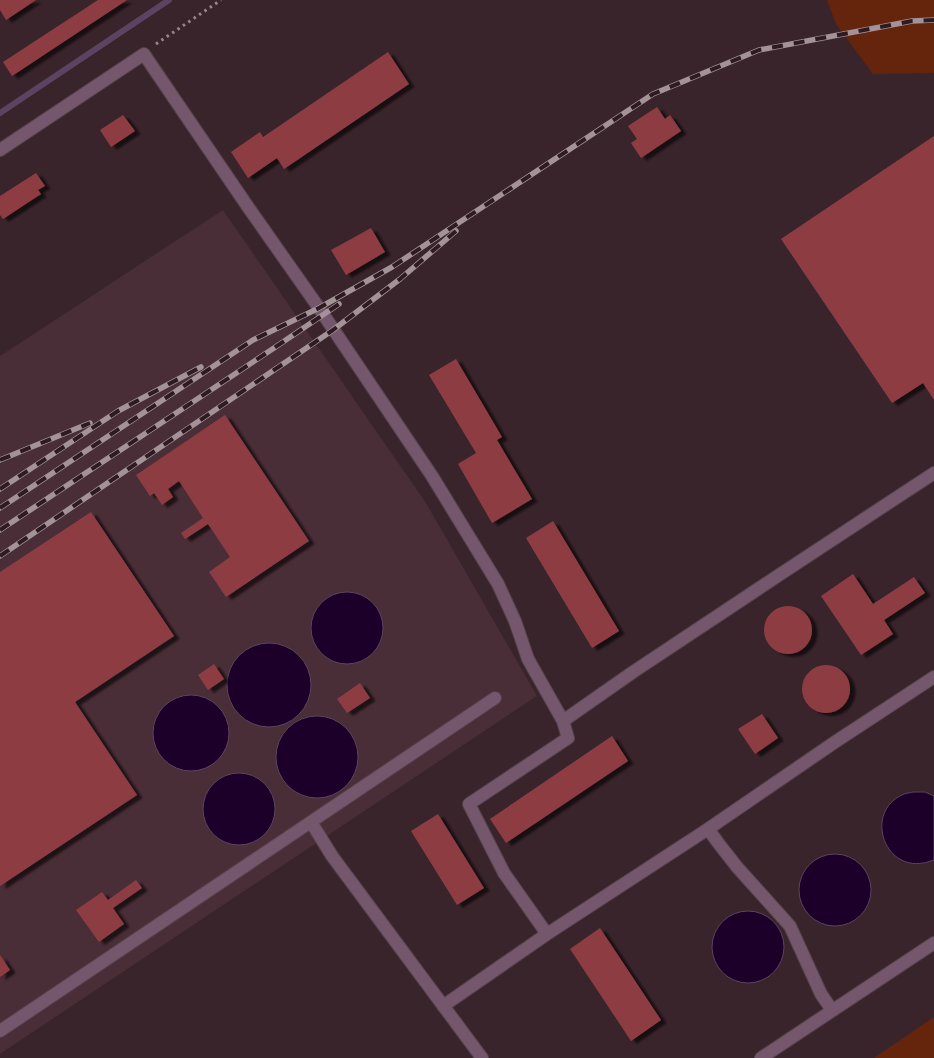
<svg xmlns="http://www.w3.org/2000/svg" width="934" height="1058" font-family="Arial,sans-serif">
	<defs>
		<filter id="shadow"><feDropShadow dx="5.5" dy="3" stdDeviation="1" flood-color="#0009"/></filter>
	</defs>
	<rect width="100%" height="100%" fill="#39242b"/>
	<path fill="#492d37" d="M223 210 426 503 537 696 0 1054V356Z"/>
	<path fill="#65250c" d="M827 0H934V73L873 74 836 24Z
		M934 1017V1058H874Z"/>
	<path fill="#1d0029" stroke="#5c4361" d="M311 628a36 36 0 1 1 72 0a36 36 0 1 1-72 0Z
		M227 685a42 42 0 1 1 84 0a42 42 0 1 1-84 0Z
		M153 733a38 38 0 1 1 76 0a38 38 0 1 1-76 0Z
		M276 757a41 41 0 1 1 82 0a41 41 0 1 1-82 0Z
		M203 809a36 36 0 1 1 72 0a36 36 0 1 1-72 0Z
		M913 792H925L934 796V860C930 861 926 863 923 863 883 870 865 812 902 795 905 793 910 793 913 792Z
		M799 890a36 36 0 1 1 72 0a36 36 0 1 1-72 0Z
		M712 947a36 36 0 1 1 72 0a36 36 0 1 1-72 0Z"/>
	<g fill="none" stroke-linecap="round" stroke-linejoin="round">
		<path stroke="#5c4361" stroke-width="6" d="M0 113 169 0"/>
	</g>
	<path fill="#8d3e43" filter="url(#shadow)" d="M0 0H36L6 20 0 10Z
		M98 0H127L12 76 3 62Z
		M388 52 409 84 284 169 277 158 248 178 231 152 260 132 263 137Z
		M657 107 665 119 670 115 681 131 641 158 631 143 637 139 628 126Z
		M123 115 135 131 111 147 100 130Z
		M934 136V400L923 383 892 403 781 239Z
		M36 173 45 186 38 190 41 194 3 219 0 215V196Z
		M371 228 385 252 346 275 331 250Z
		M456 359 502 437 497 440 532 499 492 523 458 464 476 453 429 375Z
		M225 415 309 541 226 597 209 572 230 557 208 524 185 539 181 533 203 518 179 481 168 489 173 497 162 505 154 493 150 496 136 475Z
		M91 512 174 636 75 702 137 795 0 886V572Z
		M553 521 619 631 592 648 526 538Z
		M853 574 873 604 914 577 925 593 884 620 893 634 861 655 821 596Z
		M764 630a24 24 0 1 1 48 0a24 24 0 1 1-48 0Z
		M214 664 224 679 208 690 198 675Z
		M802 689a24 24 0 1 1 48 0a24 24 0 1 1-48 0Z
		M360 683 370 698 347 713 337 699Z
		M762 714 778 738 755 754 738 729Z
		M612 736 628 761 506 843 490 819Z
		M438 814 484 888 457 905 411 831Z
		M136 880 142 888 113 908 124 924 99 942 76 910 102 892 108 900Z
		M600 928 661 1020 631 1041 570 949Z
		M0 955 10 970 0 977Z"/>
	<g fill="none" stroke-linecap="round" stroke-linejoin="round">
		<defs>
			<path id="lane" d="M0 150 144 54 152 66 248 207 319 308 432 476 498 584 515 621 528 659 563 721 568 738 469 804 504 873 547 934
				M563 721 633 672 776 577 934 473
				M311 822 332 856 482 1058
				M708 829 719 844 737 867 790 926 821 994 832 1010
				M443 1006 547 934 708 829 835 742 934 677
				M0 1031 495 698
				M761 1058 934 943"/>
		</defs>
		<use href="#lane" stroke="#564249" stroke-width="14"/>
		<path stroke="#98868c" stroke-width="3" stroke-dasharray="2.5 4" stroke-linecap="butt" d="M156 44 221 0"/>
		<use href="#lane" stroke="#74576c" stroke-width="12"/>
		<defs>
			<path id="rail" d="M0 460 90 423
				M0 489 118 411 201 367
				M0 508 253 340 319 308 392 267 653 94 759 50 912 21 934 20
				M0 530 274 348 339 304
				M0 556 333 330 400 279 456 231"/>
		</defs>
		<use href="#rail" stroke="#a39297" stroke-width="5.5"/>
		<use href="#rail" stroke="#2e1a21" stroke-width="4" stroke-dasharray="11" stroke-linecap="butt"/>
	</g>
</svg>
